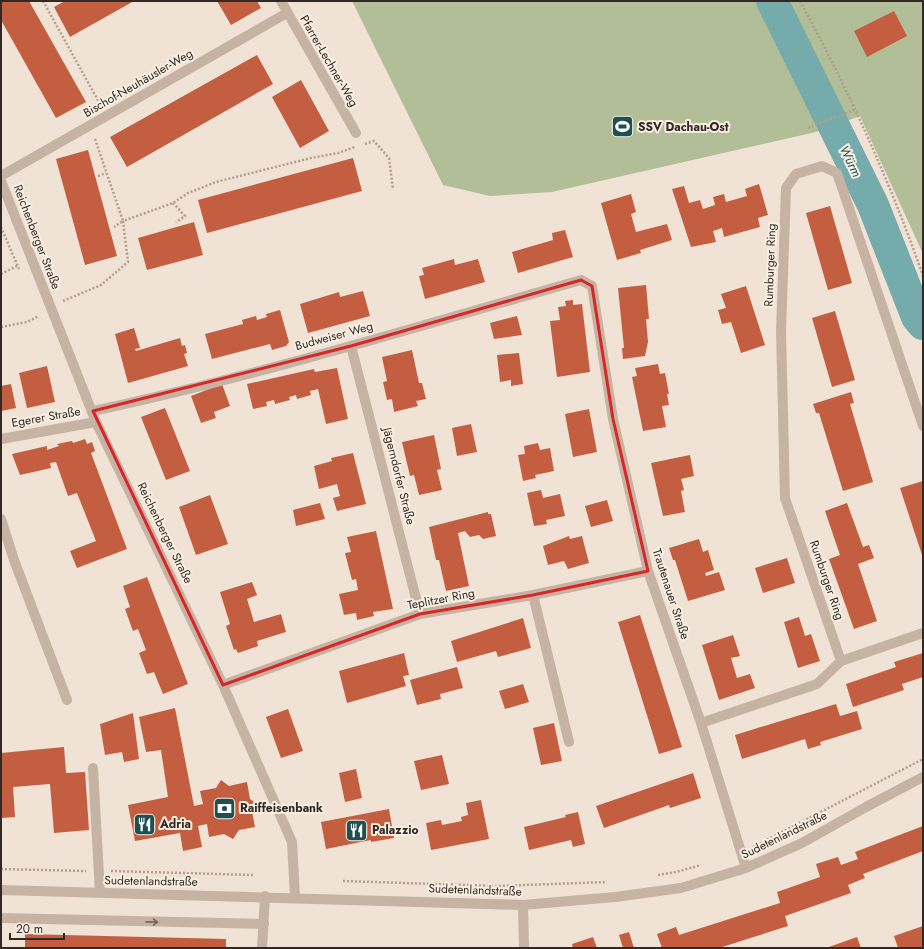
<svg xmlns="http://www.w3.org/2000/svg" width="924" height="949" font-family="Jost,sans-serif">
	<rect width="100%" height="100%" fill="#f0e3d6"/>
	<path fill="#b2be97" d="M352 1H923V254L860 116 816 132 552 192 490 196 443 185Z"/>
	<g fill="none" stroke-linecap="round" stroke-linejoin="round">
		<path stroke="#76abac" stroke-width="32" d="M772 1 873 205 917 317 923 324"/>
	</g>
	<path fill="#c45e41" d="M1 1H29L86 102 56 118 1 20Z
		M65 1H134L70 37 54 7Z
		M217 1H257L261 8 231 25Z
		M894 11 907 36 867 57 854 31Z
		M257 55 273 84 127 167 110 137Z
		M301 80 329 131 300 148 272 97Z
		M88 150 117 256 85 265 56 159Z
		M353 158 362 191 207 233 198 200Z
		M759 184 768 215 758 218 760 227 724 237 722 228 713 231 716 242 691 247 672 189 684 186 689 203 700 200 703 209 715 205 713 197 724 194 726 202 747 196 745 189Z
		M631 194 636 212 631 214 636 232 667 224 672 240 640 250 641 253 617 260 601 203Z
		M830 206 852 283 828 290 806 213Z
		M194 222 203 255 147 270 138 238Z
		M565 230 573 257 518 273 512 252 553 240 552 233Z
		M454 259 455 265 478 259 485 282 425 299 419 276 424 275 422 268Z
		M646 285 649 319H646L648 342 645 356 623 359 622 348H624L618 288Z
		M746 286 765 345 741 353 731 322 722 324 718 310 726 308 721 294Z
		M363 291 370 316 308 333 300 304 339 292 340 297Z
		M573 300V305L582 304 590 372 557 377 550 321 560 320 558 307 566 306 565 301Z
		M280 310 289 342 286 346 272 350 270 344 212 359 205 334 243 324 242 320 256 316 257 320 267 317 266 314Z
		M835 311 855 380 832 387 812 318Z
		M517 316 522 335 494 339 490 323Z
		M134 328 140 348 135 349 136 351 180 338 182 346 185 345 187 353 184 354 188 366 128 383 115 334Z
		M412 350 419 383H422L426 399 416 401 418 406 394 412 392 399 387 400 383 382 387 381 382 357Z
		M519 353 523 384 511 386V380L500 382 497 355Z
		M658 364 660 374 665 373 669 394H667L669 405 662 406 666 427 643 431 632 377 637 376 635 368Z
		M47 366 55 402 27 408 19 373Z
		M337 368 348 419 326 424 318 389 310 391 311 395 297 399 296 395 289 397 290 400 275 404 274 400 266 402 267 406 253 409 247 384 314 369 315 372Z
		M11 384 16 408 1 411V386Z
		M222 384 230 406 214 412 216 418 201 423 191 396Z
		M851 392 854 403 850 404 873 482 843 491 819 413H816L813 404Z
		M165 408 190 471 166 480 141 417Z
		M589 409 597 452 573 457 565 414Z
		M471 424 477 452 457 456 452 428Z
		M434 435 441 469 437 470 442 490 419 495 414 475 410 476 402 442Z
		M85 439 87 444 92 442 95 451 91 453 127 549 77 568 70 551 96 541 77 493 68 496 56 462 50 463 51 468 20 475 12 454 47 446V450L59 446 57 444 72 441 73 443Z
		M538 443 540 450 550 448 554 471 535 475 536 478 523 481 518 455 525 454 524 446Z
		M353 453 366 504 337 511 333 498 340 496 337 484 319 489 314 466 332 461 331 458Z
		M690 455 694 476 681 479 684 490 681 491 685 512 663 516 651 463Z
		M923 481V558L900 488Z
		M541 490 543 498 560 494 565 516 546 520 547 524 534 526 527 493Z
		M210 495 228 544 196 555 179 507Z
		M607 500 613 521 591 527 585 506Z
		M320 503 325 519 296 526 293 510Z
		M847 503 863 547 869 545 874 558 858 564 877 621 854 629 829 559 840 555 825 511Z
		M488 512V514H491L496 536 483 539 479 535 470 537 465 531 458 533 469 586 446 591 439 560H436L429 527Z
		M376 531 393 609 373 612 374 616 357 620 356 613 344 615 339 594 358 590 356 579 352 580 345 553 351 552 347 537Z
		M569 536 570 539 582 536 589 563 568 569 564 561 548 565 543 546Z
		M699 539 703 552 708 550 714 570 705 573 706 576 719 572 725 590 688 601 675 560H673L669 548Z
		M787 558 795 583 763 593 755 568Z
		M147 577 188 684 163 694 154 672 147 674 139 653 146 650 138 629 133 631 125 609 130 607 123 586Z
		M252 582 257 595 247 599 254 622 281 614 286 632 257 641 258 646 238 653 236 649 234 650 226 626 230 624 220 592Z
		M640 615 682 747 659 754 618 622Z
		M799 617 805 636 811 634 820 661 798 668 784 622Z
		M523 618 531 648 498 657 496 651 457 662 451 641Z
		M733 635 740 656 731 658 737 678 750 674 755 688 719 700 702 645Z
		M404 653 409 675 403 676 406 686 347 703 339 671Z
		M923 653V677L902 684 904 690 853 707 846 684 896 667 894 662Z
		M457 667 463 688 440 694 441 699 417 705 410 680Z
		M523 684 529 702 505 709 499 691Z
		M836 704 840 716 857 711 862 729 820 742 821 745 808 749 805 739 742 759 735 735Z
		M175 708 194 806 203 804 200 791 216 788 221 780 229 786 247 782 250 799 257 804 252 811 255 827 239 830 233 839 224 834 209 837 207 824 198 826 202 847 183 851 180 833 135 841 128 805 168 797 161 750 146 752 139 717Z
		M288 709 303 751 281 758 266 717Z
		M133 713 139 759 124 762 122 752 105 755 100 724Z
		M554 723 562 761 541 765 533 728Z
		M64 747 66 773 85 772 89 830 54 833 50 784 13 787 15 817 1 818V753Z
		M442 755 449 784 421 790 414 761Z
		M356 769 362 798 345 802 339 773Z
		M693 773 701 798 670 808 669 805 604 828 596 806Z
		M481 800 489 839 431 850 426 823 441 820 442 825 462 821 461 817 468 815 466 803Z
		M389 809 394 838 371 842V840L326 849 321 822Z
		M578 812 585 844 573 847 571 840 529 850 524 827 566 817 565 815Z
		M923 826V851L863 874 865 878 848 885 851 893 785 916 788 926 719 948H662L657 934 676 927 679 935 780 903 777 892 820 877 816 864 838 857 841 865 858 859 855 852Z
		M923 926V948H898L894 936Z
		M629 932 634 948H623L619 935Z
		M25 934 226 939V948H25Z
		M593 937 597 948H573L572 944Z
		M857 937 861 948H826Z"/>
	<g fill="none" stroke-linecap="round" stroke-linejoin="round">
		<path stroke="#b39d8e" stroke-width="2.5" stroke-dasharray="2 2" stroke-linecap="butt" d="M43 1 100 104
			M800 1C848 89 890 181 923 276
			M808 128 854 110
			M95 139 123 221 114 227
			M365 144 374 141 389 158 393 189
			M98 176 106 173
			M173 203 185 216 176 222
			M1 227 19 269
			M1 274 17 266
			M63 301 101 285 128 262 123 221 173 203 188 193 216 182 311 158 338 153 355 147
			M1 327 27 322 39 316
			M753 847 923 759
			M1 869 86 871
			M111 871 253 875
			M658 875 676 872 701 865
			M343 881 498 886 607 882"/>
		<path stroke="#c7b3a3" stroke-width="10" d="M281 1 356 133
			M1 176 287 13
			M1 181 96 422 223 685 292 842 295 897
			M351 346 420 614
			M93 411C258 376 419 326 581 280L592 286 613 419 648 571 701 723 746 868
			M1 439 96 422
			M1 519 14 560 67 700
			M533 595 569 742
			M841 661 785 498 781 331 786 188 796 174 822 166 837 173 923 426
			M223 685 420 614 533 595 648 571
			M701 723 817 684 841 661 923 633
			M93 768 100 893
			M1 890 523 905 615 897 681 888 746 868 802 843 866 807 923 777
			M523 905 524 948
			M1 918 264 924
			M262 948 265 896"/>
	</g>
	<defs><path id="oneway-shaft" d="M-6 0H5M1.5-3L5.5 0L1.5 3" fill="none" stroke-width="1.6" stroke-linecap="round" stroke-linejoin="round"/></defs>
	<use stroke="#75675e" href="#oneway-shaft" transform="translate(152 922) rotate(1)"/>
	<path fill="none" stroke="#d62828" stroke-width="3" stroke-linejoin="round" d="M581 280 592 286 613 419 648 571 533 595 420 614 223 685 93 411 351 346Z"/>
	<defs>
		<symbol id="stadium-square" viewBox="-11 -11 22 22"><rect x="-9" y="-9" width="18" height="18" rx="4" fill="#1c5053" stroke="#f8eee2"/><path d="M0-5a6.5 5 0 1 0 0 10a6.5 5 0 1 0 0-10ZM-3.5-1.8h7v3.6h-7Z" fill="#fff"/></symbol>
		<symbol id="bank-square" viewBox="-11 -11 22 22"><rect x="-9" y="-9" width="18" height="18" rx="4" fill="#1c5053" stroke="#f8eee2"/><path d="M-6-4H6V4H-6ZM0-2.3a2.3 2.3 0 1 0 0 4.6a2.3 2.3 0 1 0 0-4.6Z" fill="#fff"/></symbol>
		<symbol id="restaurant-square" viewBox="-11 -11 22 22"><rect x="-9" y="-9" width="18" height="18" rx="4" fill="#1c5053" stroke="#f8eee2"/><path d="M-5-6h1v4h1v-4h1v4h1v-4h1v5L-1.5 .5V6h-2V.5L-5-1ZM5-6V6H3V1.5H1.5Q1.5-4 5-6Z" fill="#fff"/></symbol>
	</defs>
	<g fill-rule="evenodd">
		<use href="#stadium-square" x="610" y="114" width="25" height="25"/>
		<use href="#bank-square" x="212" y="796" width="25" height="25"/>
		<use href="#restaurant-square" x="132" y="812" width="25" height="25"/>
		<use href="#restaurant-square" x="344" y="818" width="25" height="25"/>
	</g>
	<g text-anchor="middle" stroke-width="4" stroke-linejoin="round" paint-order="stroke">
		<g font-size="12" fill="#322925" stroke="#f8eee2">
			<text transform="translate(329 61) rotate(60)" y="4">Pfarrer-Lechner-Weg</text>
			<text transform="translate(138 83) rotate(-30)" y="4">Bischof-Neuhäusler-Weg</text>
			<text transform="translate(37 237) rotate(69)" y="4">Reichenberger Straße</text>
			<text transform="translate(770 265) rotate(-88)" y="4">Rumburger Ring</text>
			<text transform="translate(334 336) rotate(-15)" y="4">Budweiser Weg</text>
			<text transform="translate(46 417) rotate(-10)" y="4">Egerer Straße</text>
			<text transform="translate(399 476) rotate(76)" y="4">Jägerndorfer Straße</text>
			<text transform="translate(165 533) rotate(64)" y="4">Reichenberger Straße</text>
			<text transform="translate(827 580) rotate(71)" y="4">Rumburger Ring</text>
			<text transform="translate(671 594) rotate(72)" y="4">Trautenauer Straße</text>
			<text transform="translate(441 599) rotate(-11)" y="4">Teplitzer Ring</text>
			<text transform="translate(784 835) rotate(-26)" y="4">Sudetenlandstraße</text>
			<text transform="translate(151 881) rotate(1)" y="4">Sudetenlandstraße</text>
			<text transform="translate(475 890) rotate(2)" y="4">Sudetenlandstraße</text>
		</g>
		<g font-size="12" font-weight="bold" fill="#322925" stroke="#f8eee2" text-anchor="start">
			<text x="638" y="131">SSV Dachau-Ost</text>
			<text x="240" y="812">Raiffeisenbank</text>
			<text x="160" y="828">Adria</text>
			<text x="372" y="834">Palazzio</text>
		</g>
		<g font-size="13" font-style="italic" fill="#1c5053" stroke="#f8eee2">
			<text transform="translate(851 161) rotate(64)" y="5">Würm</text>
		</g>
	</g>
	<rect width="924" height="949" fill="none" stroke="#322925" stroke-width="4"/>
	<path d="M10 933v6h54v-6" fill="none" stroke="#322925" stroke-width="2"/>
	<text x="16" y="933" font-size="12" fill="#322925" stroke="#f8eee2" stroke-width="3" paint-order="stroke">20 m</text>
</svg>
